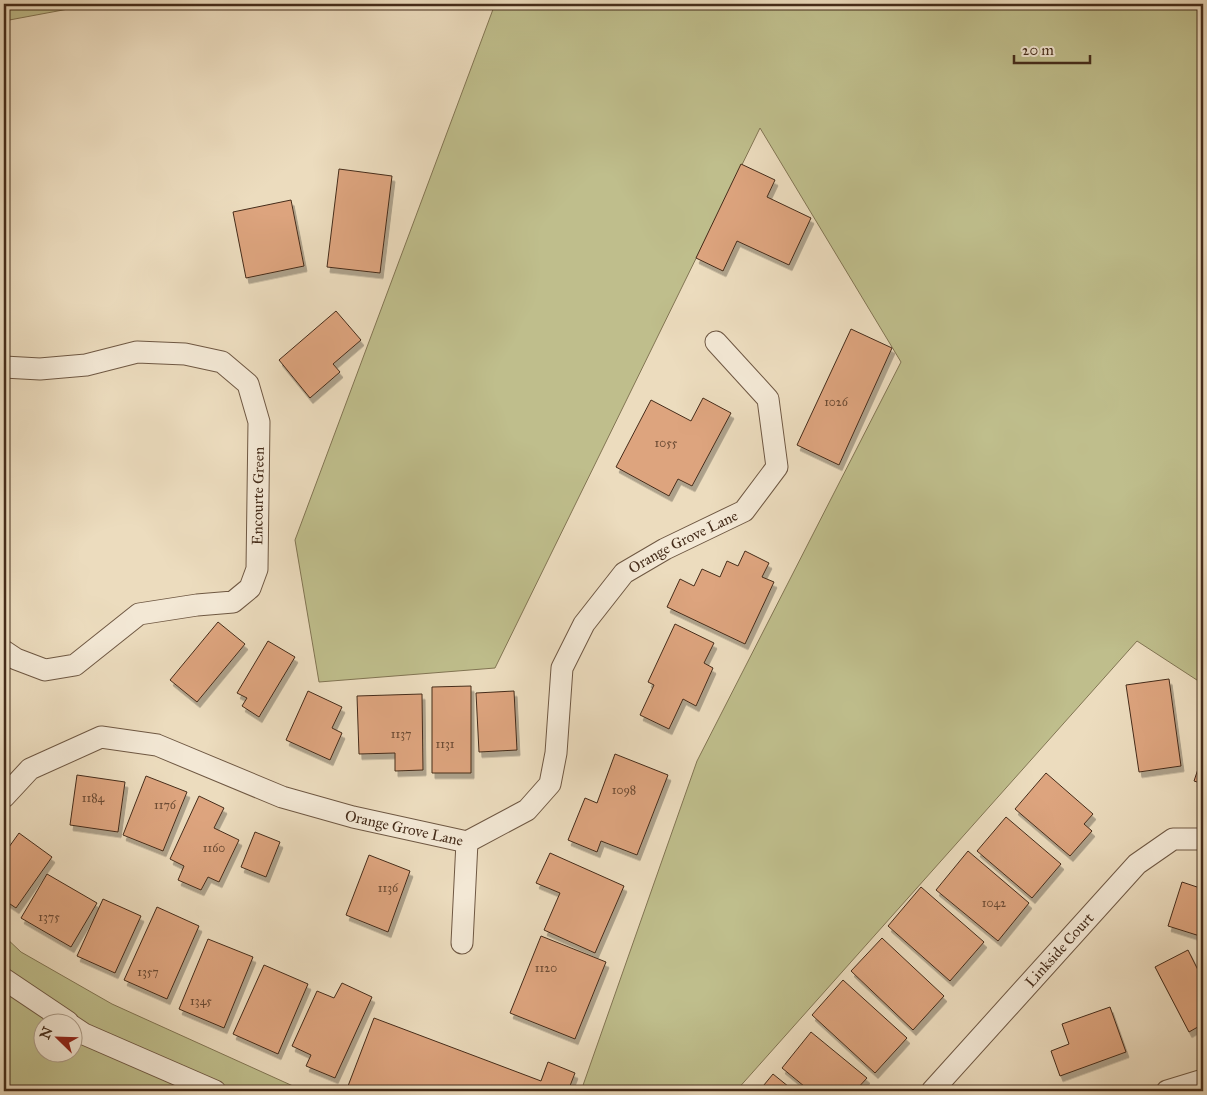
<svg xmlns="http://www.w3.org/2000/svg" width="1207" height="1095" font-family="'IM FELL Great Primer',serif">
	<defs>
		<filter id="shadow"><feDropShadow dx="3" dy="5.5" stdDeviation="0" flood-color="#0004"/></filter>
	</defs>
	<rect width="100%" height="100%" fill="#ecdcbe"/>
	<filter id="stains"><feTurbulence type="fractalNoise" baseFrequency=".004" numOctaves="4"/><feColorMatrix values="0 0 0 0 .2 0 0 0 0 .09 0 0 0 0 .02 0 0 0 .5 -.17"/></filter>
	<radialGradient id="worn" r=".72"><stop offset=".6" stop-color="#630" stop-opacity="0"/><stop offset="1" stop-color="#630" stop-opacity=".3"/></radialGradient>
	<path fill="#bfbe8c" stroke="#827553" fill-rule="evenodd" d="M4 4H95L4 21Z
		M495 4H1203V684L1137 641 736 1091H581L697 761 901 362 760 128 495 668 319 682 295 540Z
		M4 936 21 952 112 1004 304 1091H4ZM42 1022H72V1052H42Z"/>
	<path fill="#dda47e" stroke="#452c1a" filter="url(#shadow)" d="M741 164 775 180 767 197 811 218 789 265 737 241 723 271 696 258Z
		M339 169 392 176 380 273 327 267Z
		M291 200 304 266 246 278 233 212Z
		M336 311 361 340 333 364 340 372 310 398 279 360Z
		M851 329 892 348 839 465 797 445Z
		M703 398 731 413 692 486 678 479 669 496 616 467 651 400 691 421Z
		M745 551 769 563 762 577 774 582 745 644 667 607 680 579 694 586 702 569 720 577 727 561 738 566Z
		M218 622 245 644 197 702 170 680Z
		M675 624 714 643 704 663 713 668 696 706 683 699 669 729 640 715 654 685 648 682Z
		M268 641 295 657 259 717 242 706 247 698 237 693Z
		M1169 679 1181 766 1139 772 1126 685Z
		M471 686V773H432V687Z
		M308 691 342 707 332 728 342 733 330 760 286 740Z
		M514 691 517 750 479 752 476 693Z
		M422 694 423 770 395 771V753L359 754 357 696Z
		M615 754 668 775 637 855 601 841 597 852 568 840 585 798 597 803Z
		M1203 754V784L1194 781Z
		M1046 773 1093 814 1084 824 1092 831 1070 856 1015 809Z
		M77 775 125 782 118 832 70 825Z
		M146 776 187 792 163 851 123 835Z
		M199 796 224 808 214 828 239 840 219 882 208 877 201 890 178 880 184 866 170 859Z
		M1006 817 1061 864 1032 898 977 851Z
		M255 832 280 842 266 877 241 867Z
		M19 833 52 857 16 908 4 900V854Z
		M968 851 1029 903 998 941 936 890Z
		M550 853 624 886 595 953 544 930 560 893 536 883Z
		M369 855 410 871 388 932 346 915Z
		M47 874 97 903 71 947 21 918Z
		M1182 882 1203 889V937L1168 926Z
		M921 887 984 942 950 981 888 926Z
		M103 899 141 916 115 973 77 956Z
		M157 907 199 926 167 999 124 980Z
		M541 936 606 962 575 1039 510 1013Z
		M882 938 944 996 913 1030 851 971Z
		M208 939 253 957 224 1028 179 1009Z
		M1188 950 1203 980V1024L1189 1032 1155 967Z
		M264 965 308 984 278 1054 233 1034Z
		M843 980 907 1038 875 1073 812 1015Z
		M342 983 372 997 335 1078 306 1066 311 1055 292 1046 317 991 334 998Z
		M1110 1007 1126 1052 1060 1076 1051 1051 1069 1044 1062 1024Z
		M374 1018 541 1081 548 1062 575 1073 568 1091H362L348 1086Z
		M811 1032 867 1078 855 1091H810L782 1068Z
		M773 1074 794 1091H759Z"/>
	<g fill="none" stroke-linecap="round" stroke-linejoin="round">
		<defs>
			<g id="street">
				<path d="M4 367 40 369 86 365 137 352 185 354 222 362 248 384 259 422 257 569 250 588 233 602 197 605 139 614 75 665 45 670 16 659 4 651"/>
				<path id="s1" d="M4 797 30 769 101 737 157 745 282 797 353 817 467 842 527 810 550 784 556 753 562 668 584 624 624 573 665 549 744 511 777 467 768 399 716 342"/>
				<path d="M462 943 467 842"/>
				<path d="M4 979 68 1022"/>
				<path d="M72 1026 84 1034 215 1091"/>
				<path id="s2" d="M932 1091 1137 864 1173 839H1203"/>
				<path d="M1167 1091 1203 1080"/>
			</g>
		</defs>
		<use href="#street" stroke="#6f5843" stroke-width="23"/>
		<use href="#street" stroke="#f3e8d5" stroke-width="21"/>
	</g>
	<g text-anchor="middle" stroke-width="5" stroke-linejoin="round" paint-order="stroke">
		<g font-size="12" fill="#6b4a33">
			<text x="836" y="406">1026</text>
			<text x="666" y="447">1055</text>
			<text x="401" y="738">1137</text>
			<text x="445" y="748">1131</text>
			<text x="624" y="794">1098</text>
			<text x="93" y="802">1184</text>
			<text x="165" y="809">1176</text>
			<text x="214" y="852">1160</text>
			<text x="388" y="892">1136</text>
			<text x="994" y="907">1042</text>
			<text x="49" y="921">1375</text>
			<text x="546" y="972">1120</text>
			<text x="148" y="976">1357</text>
			<text x="201" y="1005">1345</text>
		</g>
		<g font-size="15" fill="#452c1a" stroke="#f3e8d5">
			<text transform="translate(258 496) rotate(-89)" y="5">Encourte Green</text>
			<text dy="5" stroke="none"><textPath href="#s1" startOffset="899">Orange Grove Lane</textPath></text>
			<text dy="5" stroke="none"><textPath href="#s1" startOffset="434">Orange Grove Lane</textPath></text>
			<text dy="5" stroke="none"><textPath href="#s2" startOffset="190">Linkside Court</textPath></text>
		</g>
	</g>
	<rect width="1207" height="1095" fill="none" stroke="#ecdcbe" stroke-width="20"/>
	<rect x="5" y="5" width="1197" height="1085" fill="none" stroke="#452c1a" stroke-width="2.5"/>
	<rect x="10" y="10" width="1187" height="1075" fill="none" stroke="#452c1a"/>
	<g transform="translate(58 1038) rotate(293)"><circle r="24" fill="#f3e8d5" stroke="#ad9d8a"/>
	<path d="M0-4L9 19L0 12L-9 19Z" fill="#8f2418"/>
	<text y="-8" font-size="14" font-weight="bold" text-anchor="middle" fill="#452c1a">N</text>
	</g>
	<path d="M1014 55v8h76v-8" fill="none" stroke="#452c1a" stroke-width="2.5"/>
	<text x="1022" y="55" font-size="15" fill="#452c1a" stroke="#f3e8d5" stroke-width="4" paint-order="stroke">20 m</text>
	<rect width="100%" height="100%" filter="url(#stains)"/>
	<rect width="100%" height="100%" fill="url(#worn)"/>
</svg>
